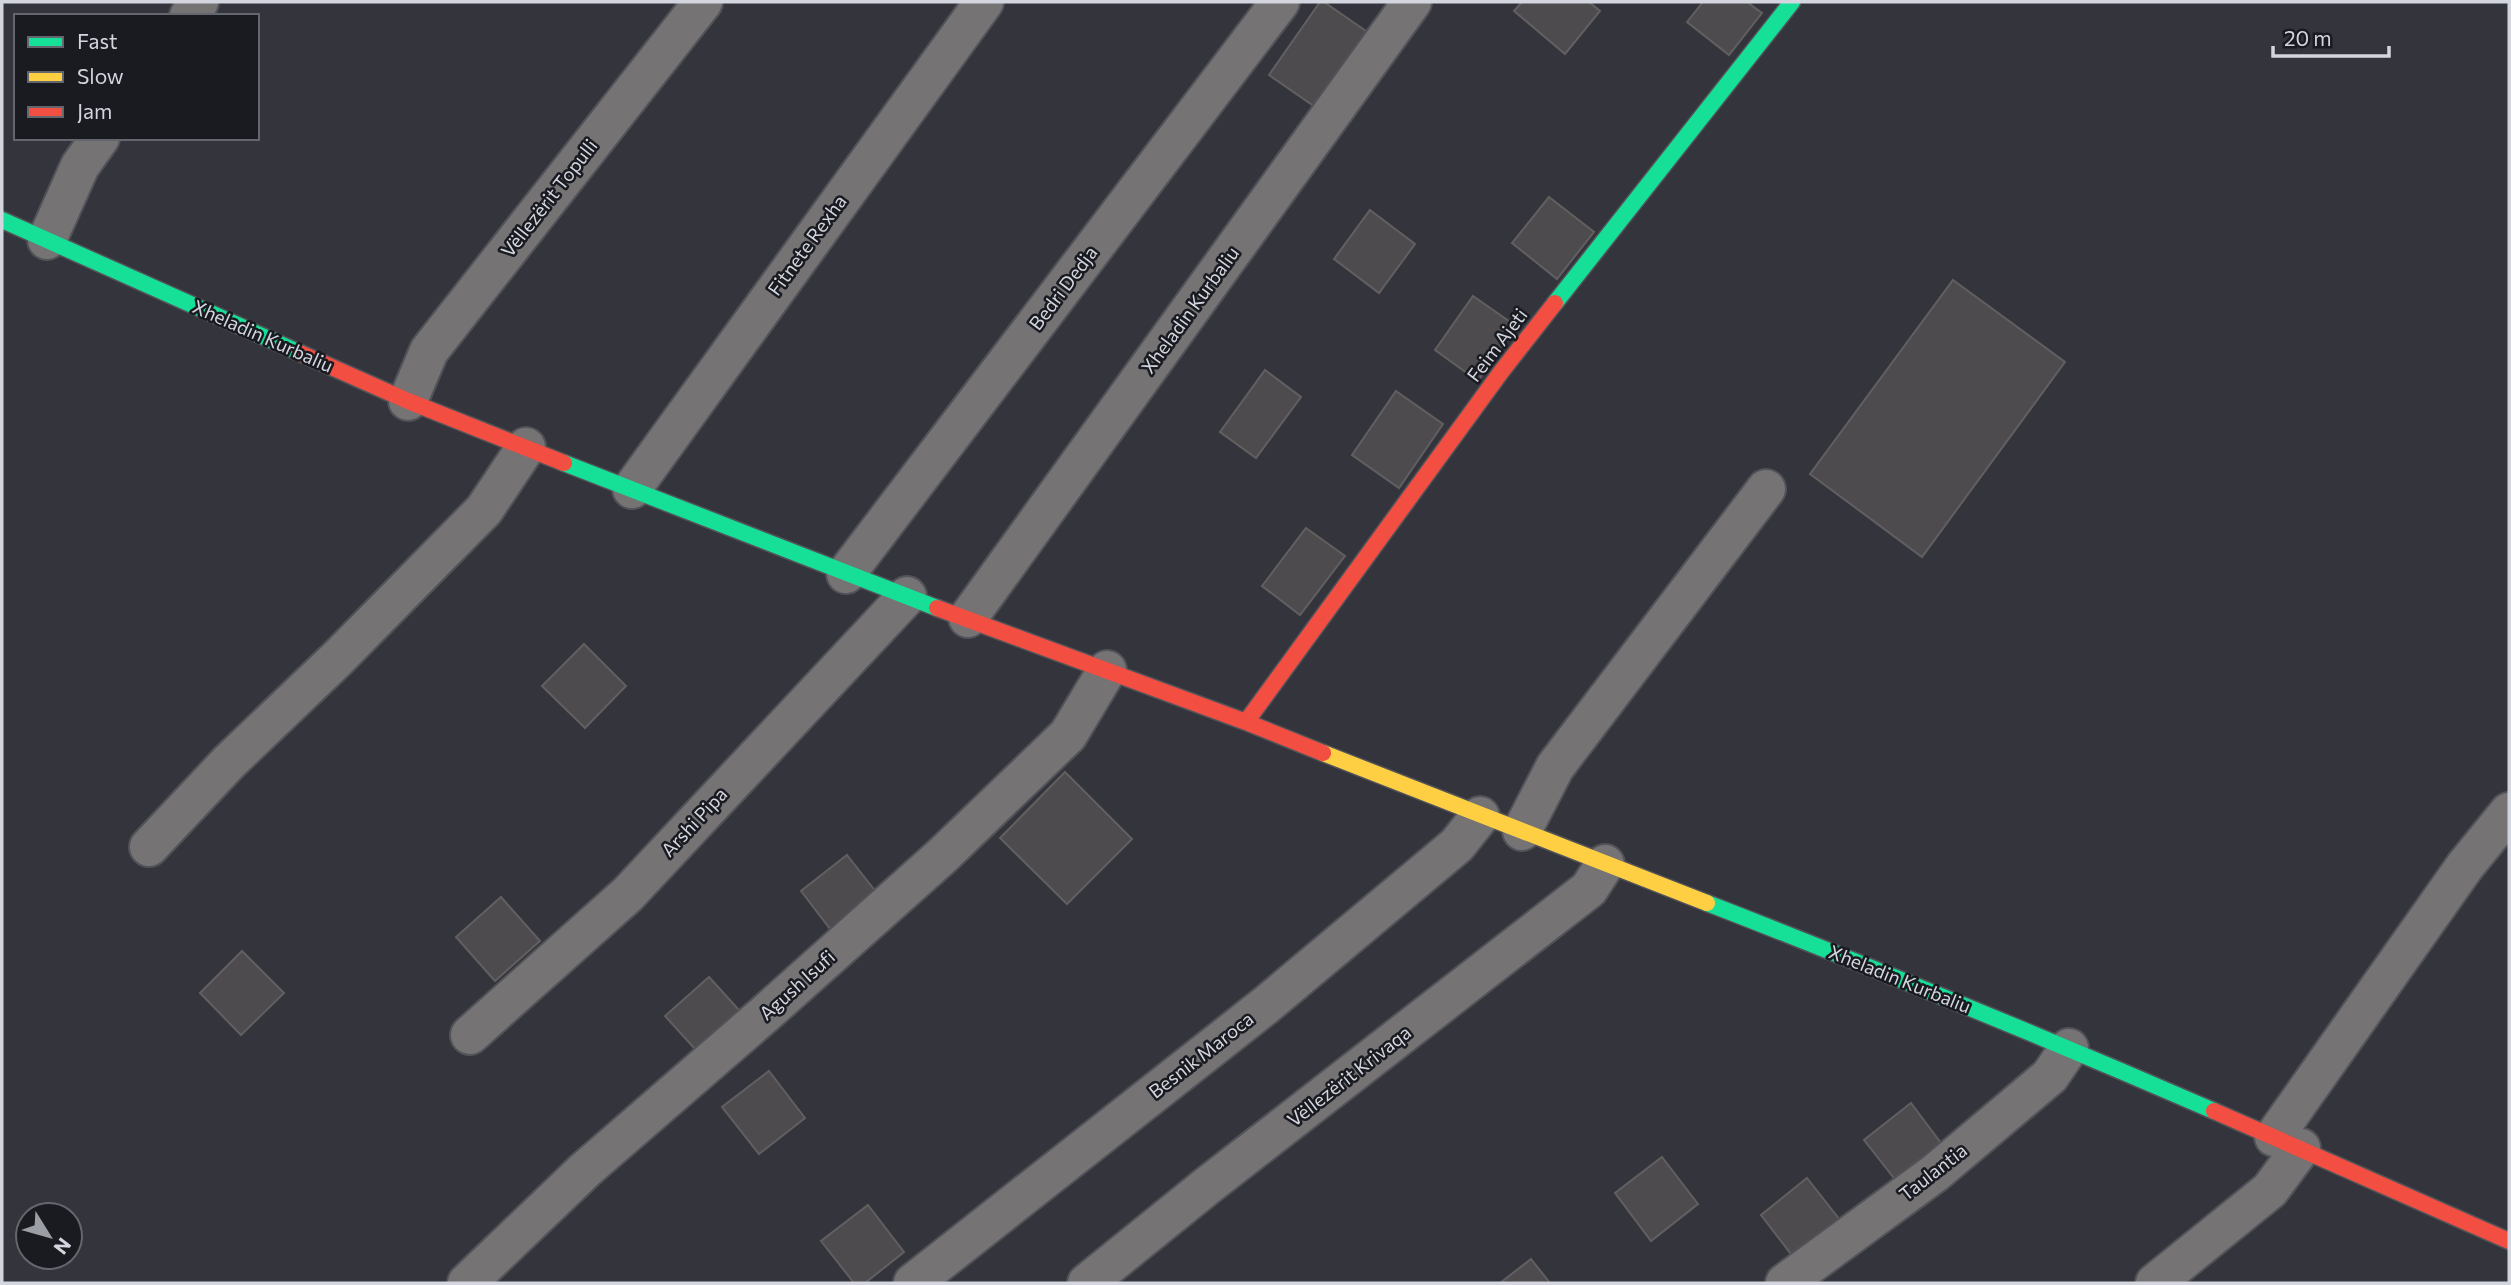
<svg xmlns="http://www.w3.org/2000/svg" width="2511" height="1285" font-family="Commissioner,sans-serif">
	<rect width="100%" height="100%" fill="#34353c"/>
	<path fill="#4d4b4d" stroke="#625f61" stroke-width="2" d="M1320 2H1324L1376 38 1324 113 1269 75Z
		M1522 2H1589L1600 11 1565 54 1514 11Z
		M1703 2H1747L1762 13 1729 55 1687 22Z
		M1549 197 1594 232 1557 279 1512 243Z
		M1370 210 1415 244 1379 293 1334 259Z
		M1953 280 2065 362 1922 557 1810 474Z
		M1473 296 1516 326 1478 381 1435 350Z
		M1265 370 1301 397 1256 458 1220 432Z
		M1396 391 1443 424 1399 488 1352 455Z
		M1306 528 1345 556 1300 615 1262 586Z
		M584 644 626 686 585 728 542 686Z
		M1065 772 1132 839 1067 904 1000 838Z
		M847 855 884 902 837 938 801 891Z
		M501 897 540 941 495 981 456 937Z
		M242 951 284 993 241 1035 200 993Z
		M709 977 749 1021 705 1060 665 1016Z
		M769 1071 805 1118 759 1154 722 1107Z
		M1911 1103 1947 1151 1901 1187 1864 1140Z
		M1662 1157 1698 1204 1651 1241 1615 1193Z
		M1807 1178 1844 1225 1797 1262 1761 1215Z
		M868 1205 904 1252 865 1283H854L821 1241Z
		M1531 1259 1550 1283H1500Z"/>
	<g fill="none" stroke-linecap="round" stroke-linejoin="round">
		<defs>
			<path id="street" d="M189 16 199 2
				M47 240 80 166 100 138
				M408 401 429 351 703 2
				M632 489 984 2
				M846 574 1280 2
				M968 618 1412 2
				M1522 831 1555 767 1766 489
				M149 847 229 762 338 658 484 510 526 447
				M470 1035 628 894 907 596
				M2274 1137 2465 866 2509 812
				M467 1283 585 1170 766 1013 942 856 1068 735 1107 670
				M913 1283 1266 1005 1457 845 1480 816
				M1087 1283 1207 1186 1589 889 1605 864
				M1785 1283 1935 1173 2050 1076 2069 1048
				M2155 1283 2270 1190 2301 1148"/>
			<path id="fast" d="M2 220 300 353
				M1555 303 1792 2
				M564 463 937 608
				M1707 903C1877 969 2046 1038 2214 1111"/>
			<path id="slow" d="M1323 753 1707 903"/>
			<path id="jam" d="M300 353 408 401 564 463
				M937 608 1246 722 1323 753
				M1246 722 1501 372 1555 303
				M2214 1111 2509 1241"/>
		</defs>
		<use href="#street" stroke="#525359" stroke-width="42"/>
		<use href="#fast" stroke="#525359" stroke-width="19"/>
		<use href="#slow" stroke="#525359" stroke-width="19"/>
		<use href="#jam" stroke="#525359" stroke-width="19"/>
		<use href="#street" stroke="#757374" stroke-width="38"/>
		<use href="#fast" stroke="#16e098" stroke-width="16"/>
		<use href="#slow" stroke="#ffcf43" stroke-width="16"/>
		<use href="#jam" stroke="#f24e42" stroke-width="16"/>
	</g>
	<g text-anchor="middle" stroke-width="5" stroke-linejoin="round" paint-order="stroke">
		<g font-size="19" fill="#d4d6df" stroke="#191b21">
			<text transform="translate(549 198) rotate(-52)" y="7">Vëllezërit Topulli</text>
			<text transform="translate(807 245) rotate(-54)" y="7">Fitnete Rexha</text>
			<text transform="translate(1063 288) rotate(-53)" y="7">Bedri Dedja</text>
			<text transform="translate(1190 310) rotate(-54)" y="7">Xheladin Kurbaliu</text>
			<text transform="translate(263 336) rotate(24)" y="7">Xheladin Kurbaliu</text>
			<text transform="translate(1497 345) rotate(-53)" y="7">Feim Ajeti</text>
			<text transform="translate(694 822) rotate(-47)" y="7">Arshi Pipa</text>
			<text transform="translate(1900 979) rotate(22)" y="7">Xheladin Kurbaliu</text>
			<text transform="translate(797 985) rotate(-42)" y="7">Agush Isufi</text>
			<text transform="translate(1201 1055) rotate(-38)" y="7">Besnik Maroca</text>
			<text transform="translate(1349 1076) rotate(-38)" y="7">Vëllezërit Krivaqa</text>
			<text transform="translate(1933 1172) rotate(-38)" y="7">Taulantia</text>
		</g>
	</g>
	<rect width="2511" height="1285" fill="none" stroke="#d4d6df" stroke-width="7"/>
	<rect x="14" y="14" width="245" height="126" fill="#191b21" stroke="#64666d" stroke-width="2"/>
	<rect x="28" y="37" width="35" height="10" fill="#16e098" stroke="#64666d" stroke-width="2"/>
	<text x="77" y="49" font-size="21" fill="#d4d6df">Fast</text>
	<rect x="28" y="72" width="35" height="10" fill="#ffcf43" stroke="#64666d" stroke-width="2"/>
	<text x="77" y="84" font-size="21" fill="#d4d6df">Slow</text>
	<rect x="28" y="107" width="35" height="10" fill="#f24e42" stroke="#64666d" stroke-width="2"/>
	<text x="77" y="119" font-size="21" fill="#d4d6df">Jam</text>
	<g transform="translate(49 1236) rotate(127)"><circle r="33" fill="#191b21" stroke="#64666d" stroke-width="2"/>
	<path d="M0-5L12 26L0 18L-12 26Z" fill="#9c9ea6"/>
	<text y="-10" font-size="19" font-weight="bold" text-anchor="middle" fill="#d4d6df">N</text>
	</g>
	<path d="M2273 46v10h116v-10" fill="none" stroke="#d4d6df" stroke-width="3.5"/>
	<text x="2284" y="46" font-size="21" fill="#d4d6df" stroke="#191b21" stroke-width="5" paint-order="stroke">20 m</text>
</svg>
